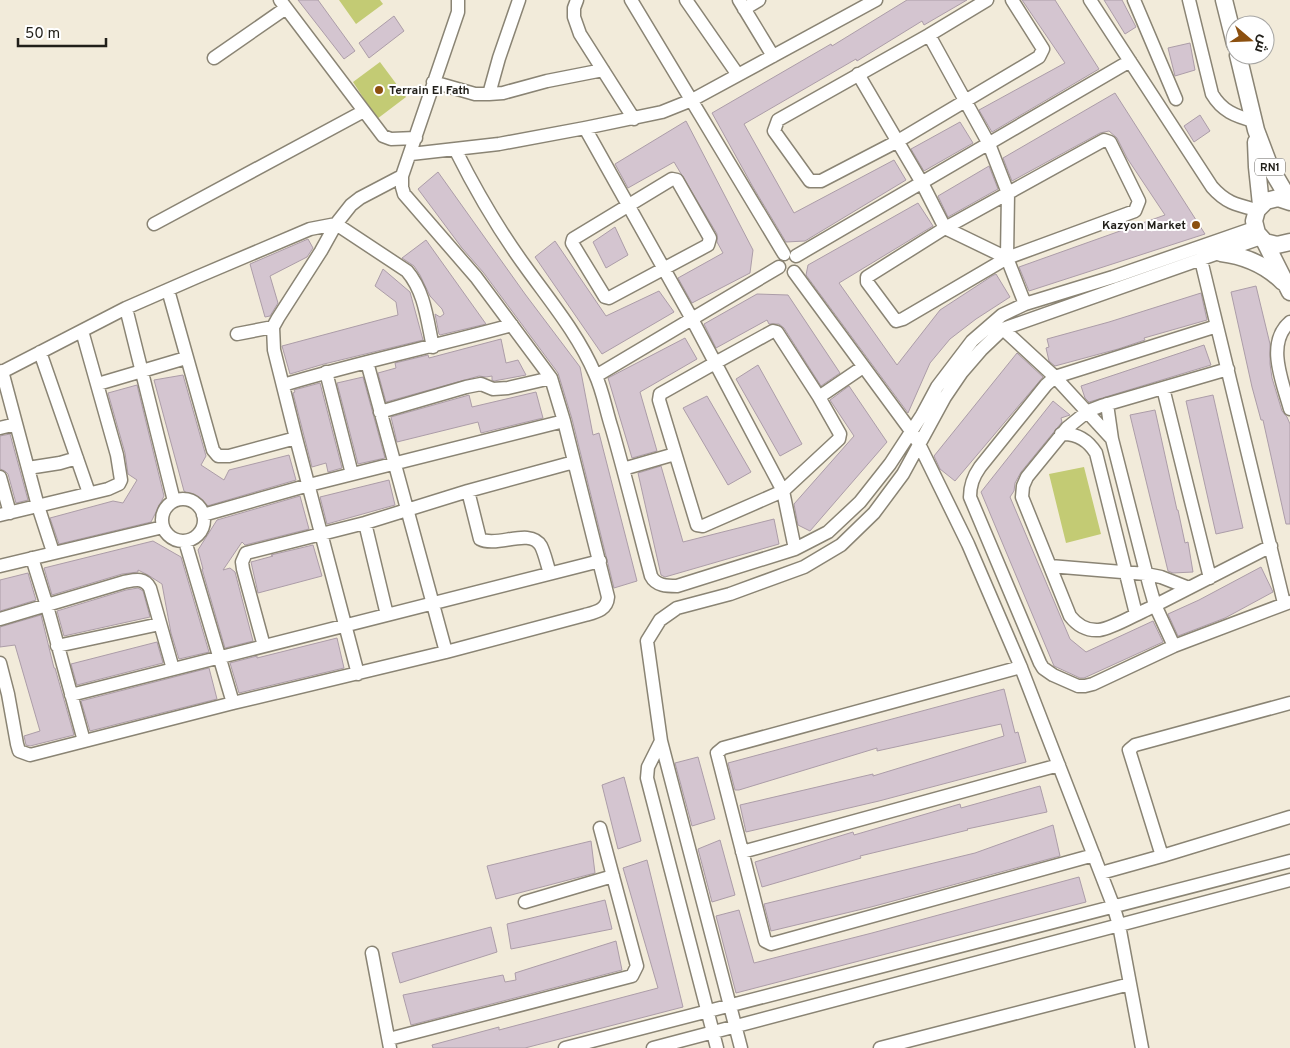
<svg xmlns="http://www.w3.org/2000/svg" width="1290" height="1048" font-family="Overpass,Cairo,sans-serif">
	<rect width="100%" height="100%" fill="#f2ebda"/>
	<path fill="#c3cb74" d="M339 0H380L383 4 356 24Z
		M380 62 406 97 377 119 353 82Z
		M1084 467 1101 534 1066 543 1049 474Z"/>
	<path fill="#d4c5d0" stroke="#ac9da8" d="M298 0H318L355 51 344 59Z
		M907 0H967L924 25 922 21 857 61 856 59 744 124 794 213 894 160 906 180 805 241 786 242 753 187 712 113 831 44 832 46Z
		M1022 0H1055L1099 69 992 132 979 110 1065 63Z
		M1104 0H1122L1136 27 1125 34Z
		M394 16 404 31 369 58 359 43Z
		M1190 43 1195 70 1175 76 1168 48Z
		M1115 93 1205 234 1029 291 1019 267 1165 215 1127 158 1117 138 1109 131 1100 133 1012 181 1003 158Z
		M1200 115 1210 131 1194 142 1184 126Z
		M686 121 753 250 750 273 692 303 678 278 723 253 717 242V234L674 162 628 188 615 164Z
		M960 122 973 143 924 171 911 149Z
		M989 166 998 189 948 217 938 196Z
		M438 172 525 294 580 367 593 435 599 433 637 581 614 588 572 419 558 373 483 272 462 248 418 189Z
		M918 203 933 226 839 283 897 365 940 310 992 276 996 274 1010 297 976 319 950 339 930 363 908 413 806 275 808 265Z
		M615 227 628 255 606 268 593 242Z
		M308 239 313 248 307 257 270 276 278 303 270 316 265 317 250 264Z
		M426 240 486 324 440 335 439 334 435 314 440 317 444 314 442 309 430 296 420 275 414 266 402 258Z
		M555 241 606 316 659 291 674 312 602 354 535 257Z
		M383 269 410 292 423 340 324 364 290 374 282 346 398 315 396 302 375 286Z
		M1256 286 1270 344V364L1272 378 1282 411 1287 417 1290 424V524H1286L1263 420H1261L1252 387 1231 292Z
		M1201 293 1207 320 1144 338 1145 340 1118 349 1055 366 1049 361 1046 348 1049 347 1047 339 1109 322Z
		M757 294 788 295 840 373 821 386 784 328 779 324H769L767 320 716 348 704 324Z
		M685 338 697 359 640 392 657 451 632 458 608 378Z
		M501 339 506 363 518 360 526 375 494 381 492 380V376L486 377 479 376 386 402 378 373 396 368 395 363 428 355 429 358Z
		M1204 345 1211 365 1089 402 1085 398 1081 386Z
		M1017 353 1043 377 955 481 940 469 934 456Z
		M758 365 802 444 780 456 736 379Z
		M183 375 206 456 201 465 224 480 229 470 289 455 296 480 207 506 184 491 154 380Z
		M363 377 385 458 358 464 337 383Z
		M320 383 342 468 328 472 326 463 312 467 293 393 295 392 294 390Z
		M137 385 164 496 151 522 59 544 50 518 113 501 123 503 137 480 128 474 125 453 108 393Z
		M849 386 887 442 810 531 798 525 794 504 854 436 830 400Z
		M536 392 543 418 481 433 478 422 397 442 391 417 469 395 472 407Z
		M1213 395 1243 528 1216 534 1186 401Z
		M707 396 751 472 728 485 683 408Z
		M1053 401 1070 415 1061 418 1062 422 1021 472 1015 483 1014 491 1010 497 1070 639 1086 652 1153 621 1163 642 1084 678H1080L1054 666 981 492Z
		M1155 410 1177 510H1178L1185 543 1188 542 1193 572 1173 573 1168 571 1130 415Z
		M10 434 28 500 16 503 8 474 5 471 0 469V436Z
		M661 466 683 542 774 519 779 544 665 577 661 575 638 473Z
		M389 480 395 505 327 524 320 497Z
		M300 496 309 529 245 545 242 542 223 570 230 568 235 572 253 641 225 648 202 569H203L198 550 217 520Z
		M153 541 181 557 209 652 179 659 171 633 162 584 148 575 138 570V572L122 574 52 595 44 568Z
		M313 545 322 576 258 593 251 562 273 556 271 555Z
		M1261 567 1273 592 1225 618 1178 636 1168 614 1199 600Z
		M28 573 36 600 0 611V580Z
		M138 588 143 591 150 617 64 636 57 611 126 590Z
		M41 615 54 668H55L74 735 30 746 26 745 24 736 40 731 15 645 0 647V627Z
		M337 638 344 668 239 693 230 663 257 656V658Z
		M157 642 163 663 77 685 71 664Z
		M209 668 217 699 90 731 81 701Z
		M1004 689 1015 733 1018 732 1026 762 879 801 746 832 740 805 873 774V776L1004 736 1001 724 877 751V748L739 790H735L728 763Z
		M698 757 715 819 692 826 675 763Z
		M624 777 641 841 618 849 602 785Z
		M1040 786 1047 812 967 829 968 830 860 856 861 858 762 887 755 862 853 832 854 835 960 804 961 808Z
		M1053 825 1060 856 871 907 771 931 764 904 975 853Z
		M720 840 735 895 712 902 698 849Z
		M591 841 595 873 496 899 487 866Z
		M647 860 683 1007 525 1048H433L432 1045 499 1027V1030L658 988 623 868Z
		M1079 877 1086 902 736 993 716 916 739 910 754 963 872 933Z
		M605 900 612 929 511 949 507 924Z
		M491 927 497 952 400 983 392 953Z
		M616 941 622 970 411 1025 403 995 503 975 505 982 516 980 515 973Z"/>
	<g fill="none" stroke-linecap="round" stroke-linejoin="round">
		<defs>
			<path id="minor" d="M280 0 383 136 391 139 416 138
				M577 0 574 8V17L580 34 634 119
				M631 0 784 254
				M686 0 738 75
				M739 0 773 56
				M987 0 929 35 989 144 1008 193 1007 258 1025 304
				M1090 0 1212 187C1226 203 1237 205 1257 210
				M1134 0 1176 99
				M1189 0 1212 94C1222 111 1235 116 1254 121
				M744 9 759 0
				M929 35 778 120 774 131 810 181H821L898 141 1039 57 1043 49 1012 0
				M214 58 286 8
				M858 74 922 183 945 228 1007 258
				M433 82 475 94H489L503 93 547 81 603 70
				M489 94 499 58 519 0
				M585 128 692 319 783 491 795 549
				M1104 140 1110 142 1139 201 1135 211 1007 258 903 319 896 321 867 282V277L945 228Z
				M455 149C475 189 498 229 525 266 550 301 578 334 595 374 603 391 606 411 612 429 626 478 638 527 651 576 656 586 667 586 677 586L795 549 828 532 860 502 890 464 922 415 937 387 972 341 1002 315 1025 304 1113 277 1254 228
				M411 154 499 144 585 128 662 112 692 100 876 0
				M672 179 677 180 710 238 708 245 609 298 605 297 572 243 573 239Z
				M154 224 364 111
				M796 256 1130 61
				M1201 260 1284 603
				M794 272 911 431 919 444 968 544 1020 665 1113 905 1119 925 1142 1048
				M168 290 213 450 218 456H229L296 438
				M126 308 174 501
				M1290 322C1265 343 1283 383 1290 409
				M1217 326 1055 377 1046 385 980 467C973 477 970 485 970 497L1040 663 1043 668 1053 675 1078 686H1085L1093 684 1174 646 1290 602
				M1003 329 1055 377 1112 439 1149 584 1155 605 1174 646
				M773 331 777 332 819 397 840 434 839 439 783 491 703 526 697 525 659 400 660 394 715 363Z
				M237 334 273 327
				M40 352 89 493
				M367 362 446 652
				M1228 369 1101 406 1088 411 1067 428 1027 477 1023 486 1022 497 1070 616C1077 625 1086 631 1099 630 1113 628 1134 615 1148 609 1189 588 1230 567 1271 546
				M2 371 38 506 53 552
				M326 372 352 474
				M0 373 126 308 197 277 310 229 336 224 407 271C425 292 427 320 433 347
				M596 376 779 267
				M98 384 186 358
				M283 385C359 362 436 346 512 325
				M1163 388 1210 578
				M819 397 863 367
				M1107 404 1112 439
				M380 412 466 387 481 384 493 389 508 388 551 378
				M0 428 16 424
				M1061 434C1077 433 1088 440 1096 453L1136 614
				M28 468 60 463 77 458
				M623 469 675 454
				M0 477 10 513
				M468 491 480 539C497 548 530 527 541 546 545 554 547 565 550 573
				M162 520a21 21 0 1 1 42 0a21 21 0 1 1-42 0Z
				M0 515 108 489 119 484 121 480 117 455 82 331
				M203 515 309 485 564 421
				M365 523 387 615
				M185 541 233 703
				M32 558 47 606 84 741
				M0 566 163 527
				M1050 566 1146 574 1161 577 1189 588
				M0 619 124 582C135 580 144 577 150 588L173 669
				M57 646 160 624
				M264 646 243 569 242 562 246 553 365 523 468 491 574 462
				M0 663 8 694 17 744 19 751 30 755 233 703 446 652 585 615C596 612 607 610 608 597L564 421 551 378 476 277 404 194 402 187V176L458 12V0
				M1021 667 723 748 717 753 765 941 771 944 1094 855
				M358 674 296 438 274 350 273 327 278 318 321 251 336 224 351 205 360 198 402 176
				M71 695 600 561
				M661 741 648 767 647 778 717 1048
				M742 852 1059 765
				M1162 856 1290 817
				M1101 873 1162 856 1129 750 1135 745 1290 703
				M525 902 613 876
				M372 953 390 1048
				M389 1039 632 976 637 966 600 828
				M565 1048 1290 861
				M653 1048 1290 880
				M741 1048 661 741 647 641 660 620 677 608 730 594 804 567 841 545 874 513 903 474 945 397 962 372 981 350 1003 329 1261 238
				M880 1048 1130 984"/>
			<path id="major" d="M1224 0 1235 44
				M1238 55 1256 130 1270 167 1290 201
				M1256 142 1257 167 1261 205
				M1290 202 1278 198 1266 201 1257 210 1254 221 1257 233 1265 242 1290 292
				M1265 242 1277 245 1290 242
				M1221 253C1245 256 1265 264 1283 282"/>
		</defs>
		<use href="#minor" stroke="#8a8474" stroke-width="15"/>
		<use href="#major" stroke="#8a8474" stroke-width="19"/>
		<use href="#minor" stroke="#fff" stroke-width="12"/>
		<use href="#major" stroke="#fff" stroke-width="16"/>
	</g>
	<g fill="#8c500f" stroke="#fff" stroke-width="2">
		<circle cx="379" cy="90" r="5"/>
		<circle cx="1196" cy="225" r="5"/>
	</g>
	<g text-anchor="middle" stroke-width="4" stroke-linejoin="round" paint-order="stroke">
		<rect fill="#fff" stroke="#64625e" stroke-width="1" x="1255" y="158.5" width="30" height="17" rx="4"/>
		<g font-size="11" font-weight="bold" fill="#211f19">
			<text x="1270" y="171">RN1</text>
		</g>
		<g font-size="12" font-weight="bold" fill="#211f19" stroke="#fff" text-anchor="start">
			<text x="389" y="94">Terrain El Fath</text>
			<text x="1186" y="229" text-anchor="end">Kazyon Market</text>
		</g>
	</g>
	<g transform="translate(1250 40) rotate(109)"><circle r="24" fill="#ffffff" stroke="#a6a5a3"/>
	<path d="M0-4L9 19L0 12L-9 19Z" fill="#8c500f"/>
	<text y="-8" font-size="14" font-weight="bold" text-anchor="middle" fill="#211f19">ش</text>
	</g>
	<path d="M18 38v8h88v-8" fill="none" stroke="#211f19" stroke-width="2.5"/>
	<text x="25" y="38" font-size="15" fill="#211f19" stroke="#ffffff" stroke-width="4" paint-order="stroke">50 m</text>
</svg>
